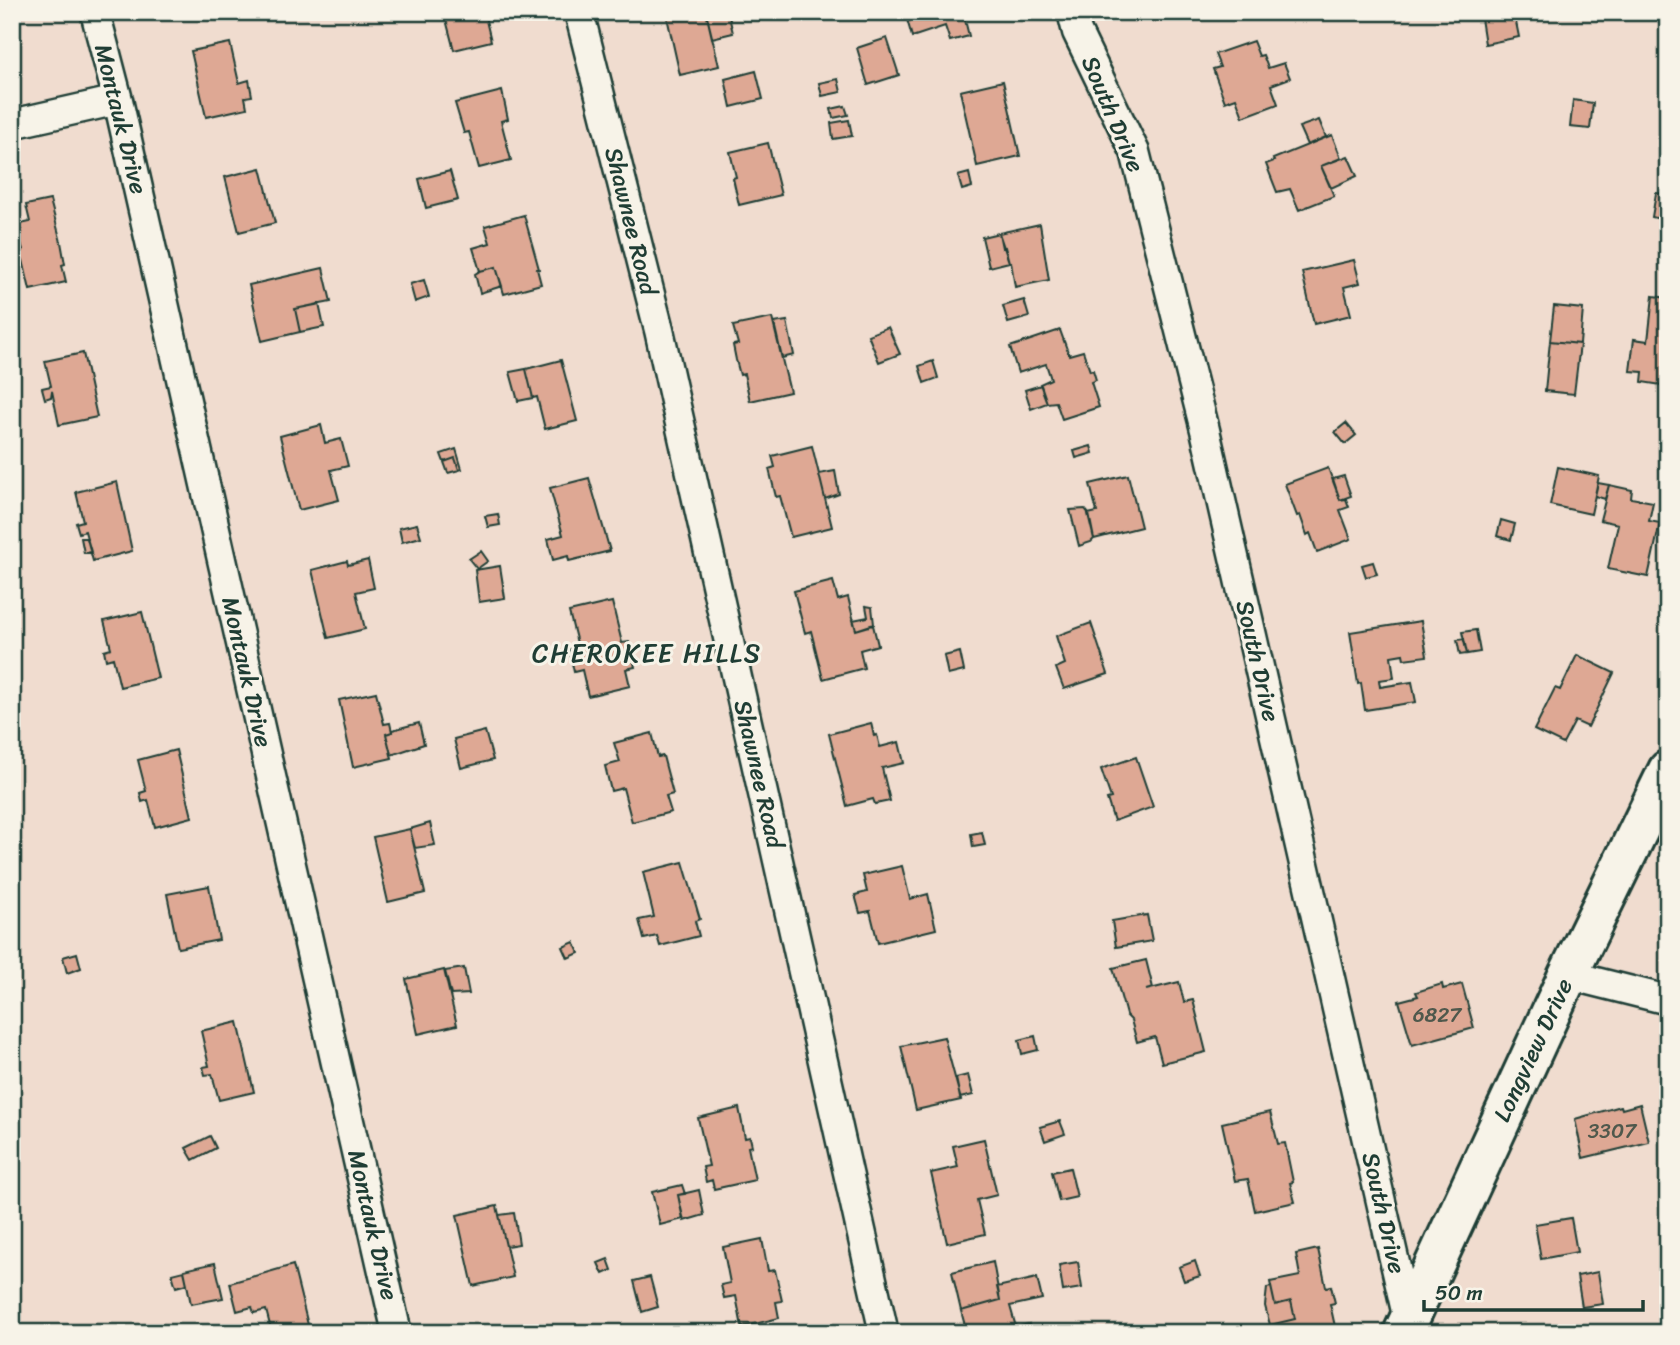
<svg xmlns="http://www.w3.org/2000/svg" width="1680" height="1345" font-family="Sriracha,sans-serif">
	<rect width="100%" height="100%" fill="#f0dccf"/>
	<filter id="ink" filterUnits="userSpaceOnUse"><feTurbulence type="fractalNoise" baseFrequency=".0143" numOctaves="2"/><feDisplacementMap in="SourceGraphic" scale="14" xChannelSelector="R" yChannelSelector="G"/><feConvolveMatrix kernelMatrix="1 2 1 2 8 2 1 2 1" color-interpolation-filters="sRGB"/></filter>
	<g filter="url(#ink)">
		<path fill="#dea894" stroke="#1f3d34" stroke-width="2" d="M444 12H484L491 41 454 50Z
			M690 12H706L719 66 680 75 667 17Z
			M706 12H728L733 33 712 38Z
			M918 12H963L969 36 950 41 945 26 912 37 906 16Z
			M1480 12H1514L1519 37 1485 44Z
			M887 38 899 75 868 85 857 48Z
			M1253 41 1259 56 1263 55 1268 68 1284 63 1290 78 1271 85 1278 104 1243 117 1236 98 1225 102 1213 69 1220 67 1215 54Z
			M230 43 239 83 249 80 252 96 245 97 247 108 206 117 191 51Z
			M756 71 763 99 731 107 725 79Z
			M838 79 841 92 822 96 819 83Z
			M1003 81 1020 156 977 166 960 91Z
			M502 91 508 119 501 121 511 160 479 168 469 132 464 133 455 103Z
			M1573 100 1593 103 1590 129 1570 127Z
			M845 106 848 115 833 118 831 109Z
			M849 120 852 136 833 139 831 123Z
			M1319 120 1326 137 1307 145 1299 127Z
			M1332 135 1341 158 1321 166 1334 196 1299 210 1290 189 1277 192 1266 164 1274 161 1273 159Z
			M768 143 781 195 739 205 733 178 736 177 730 152Z
			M1348 156 1357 176 1331 188 1321 166Z
			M261 168 275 223 239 232 225 177Z
			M450 171 458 200 426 208 419 179Z
			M969 173 972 187 962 190 958 176Z
			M1656 193 1668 194V221L1652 217Z
			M50 200 61 242 65 264 62 265 66 282 30 290 23 260 17 262 15 252 23 250 16 225 30 222 26 205Z
			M524 215 539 269H537L541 284 504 294 496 267 480 271 473 248 490 243 485 226Z
			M1040 224 1049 280 1015 287 1011 262H1009L1005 247 1002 248 999 233Z
			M999 233 1009 262 989 267 982 237Z
			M1354 260 1360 283 1344 287 1351 315 1314 324 1302 272Z
			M496 267 502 286 480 293 475 274 480 271Z
			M323 268 331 302 295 309 300 332 262 341 249 285Z
			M424 280 429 297 415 302 410 284Z
			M1653 296 1668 298V386L1642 382 1643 372 1630 371 1634 339 1648 341Z
			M1024 300 1029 317 1008 323 1003 306Z
			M319 304 324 327 300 332 295 309Z
			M1554 306 1583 309 1580 344 1550 341Z
			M772 318 790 392 750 401 744 374 740 375 736 360 733 345 738 344 733 326Z
			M787 321 794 355 782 358 774 323Z
			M888 327 900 354 879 362 868 335Z
			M1060 330 1069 355 1083 351 1090 371 1093 370 1096 380 1091 382 1099 407 1062 419 1056 402 1047 403 1040 384 1051 379 1046 364 1018 373 1010 347Z
			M1550 341 1580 344 1574 394 1545 391Z
			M83 353 97 417 59 425 52 391 51 397 45 399 42 388 51 386 45 361Z
			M561 360 577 421 545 429 537 397 533 398 526 369Z
			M933 361 938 378 924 383 919 366Z
			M526 369 533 398 518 401 510 372Z
			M1041 385 1047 403 1031 409 1025 390Z
			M1346 423 1356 435 1345 444 1335 432Z
			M321 425 325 443 341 439 348 466 331 470 339 500 299 510 280 436Z
			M812 446 832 527 791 537 780 496 776 497 769 469 775 467 772 456Z
			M1091 446 1093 453 1076 458 1074 451Z
			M456 449 462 469 459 470 455 458 444 462 441 454Z
			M455 458 459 470 448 473 444 462Z
			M1558 467 1599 476 1591 514 1550 505Z
			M1328 468 1340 500 1346 499 1349 507 1340 510 1351 539 1317 552 1310 533 1307 535 1300 515 1297 516 1285 484Z
			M835 471 839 494 825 499 819 474Z
			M1128 475 1141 527 1094 539 1088 514 1097 512 1090 484Z
			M1344 476 1351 496 1340 500 1333 479Z
			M589 478 610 551 569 561 568 556 553 560 548 539 563 535 550 488Z
			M117 482 132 551 93 561 85 531 79 533 76 523 83 521 76 492Z
			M1598 483 1609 485 1605 499 1595 496Z
			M1609 485 1632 490 1631 498 1653 502 1649 521 1660 523 1648 577 1608 569 1618 524 1600 520Z
			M1085 509 1089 514 1094 539 1091 542 1079 546 1070 510Z
			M498 514 500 525 488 527 485 516Z
			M1501 520 1515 524 1511 540 1497 536Z
			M417 524 421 537 402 542 399 528Z
			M81 538H87L91 552 84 553Z
			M481 551 488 561 477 569 469 559Z
			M368 560 374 588 356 592 365 629 328 638 312 570 347 561 348 565Z
			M1373 562 1377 574 1366 577 1362 565Z
			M500 566 505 598 479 602 475 570Z
			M833 581 838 600 848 597 856 630 873 625 878 645 860 650 864 668 823 679 811 631 805 633 794 591Z
			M612 602 622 643 629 642 635 667 626 669 630 686 588 696 582 670 574 672 569 649 578 647 569 612Z
			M866 606 872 607 874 624 856 630 853 620 868 617Z
			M142 612 158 678 120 687 113 658 106 660 104 650 111 648 104 621Z
			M1421 621 1427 656 1404 659 1403 654 1391 656 1394 678 1379 680 1380 687 1412 682 1416 702 1365 710 1361 683 1358 684 1350 632Z
			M1091 623 1108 674 1064 689 1056 668 1065 664 1056 636Z
			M1476 630 1480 652 1467 654 1462 632Z
			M1464 639 1467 654 1460 655 1457 640Z
			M960 652 964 671 948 675 944 656Z
			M1577 655 1614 673 1588 727 1575 721 1563 744 1534 730 1555 688 1560 690Z
			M376 692 384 724 390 723 392 732 386 734 392 758 353 767 339 700Z
			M419 723 424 744 391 755 386 734 392 732V730Z
			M871 723 874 736 877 735 880 747 899 742 904 763 882 768 890 801 875 804 873 799 847 806 829 734Z
			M485 731 493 760 461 768 454 739Z
			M652 733 658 757 663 756 673 794 666 796 671 812 632 822 623 788 611 791 605 766 620 762 614 743Z
			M176 750 192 817 155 827 148 800 142 802 140 793 146 791 138 760Z
			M1136 757 1153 807 1114 821 1107 799 1111 798 1101 769Z
			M430 823 435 845 415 848 410 829Z
			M410 829 425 893 388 902 373 837Z
			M982 832 985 845 973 847 971 834Z
			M683 862 700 919 695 921 699 936 660 946 657 936 644 939 639 920 654 917 643 872Z
			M902 866 910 899 928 894 936 929 878 943 870 911 860 913 855 895 867 892 863 875Z
			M209 886 219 940 178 948 167 894Z
			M1147 915 1152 941 1116 947 1112 921Z
			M574 942 579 953 568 958 563 947Z
			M77 953 81 968 67 973 63 957Z
			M1146 960 1153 988 1146 990 1179 982 1184 1002 1193 1000 1206 1052 1162 1063 1155 1037 1137 1042 1131 1020 1126 1015 1113 968Z
			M464 968 469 994 451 995 445 971Z
			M444 970 457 1025 418 1034 406 979Z
			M1442 984 1443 989 1462 984 1474 1028 1412 1045 1399 1001 1418 996 1416 992Z
			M238 1022 254 1092 219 1100 212 1074 205 1075 203 1067 209 1066 201 1031Z
			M1035 1036 1038 1050 1022 1054 1019 1040Z
			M944 1037 961 1100 916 1110 901 1046Z
			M968 1075 973 1095 960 1098 956 1078Z
			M1640 1104 1649 1142 1583 1158 1575 1119 1621 1106 1622 1109Z
			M739 1108 745 1138 750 1137 752 1146 748 1147 755 1180 714 1189 712 1180 706 1182 703 1167 709 1166 698 1118Z
			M1270 1112 1278 1144 1285 1143 1293 1182 1290 1183 1295 1202 1255 1211 1248 1179 1235 1181 1222 1123Z
			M1060 1121 1065 1134 1045 1141 1040 1127Z
			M210 1136 216 1148 193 1160 186 1148Z
			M984 1139 997 1195 977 1200 985 1234 947 1243 931 1173 958 1167 953 1146Z
			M1070 1168 1077 1197 1059 1201 1052 1172Z
			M682 1185 685 1194 678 1195 683 1219 660 1225 652 1192Z
			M699 1190 704 1215 684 1221 678 1195Z
			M497 1206 513 1277 473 1286 457 1215Z
			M514 1213 519 1244 506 1246 499 1215Z
			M1571 1218 1577 1252 1541 1259 1535 1224Z
			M762 1239 768 1271 775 1270 782 1301 776 1302 779 1318 742 1327 736 1296 724 1298 721 1285 730 1283 723 1247Z
			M1318 1249 1326 1287 1331 1286 1335 1303 1330 1304 1336 1331 1267 1333 1266 1326 1295 1319 1291 1301 1275 1305 1270 1282 1300 1276 1296 1254Z
			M608 1259 612 1270 603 1274 598 1263Z
			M1195 1261 1200 1276 1184 1281 1179 1267Z
			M993 1262 1000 1300 961 1311 952 1272Z
			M1078 1262 1082 1288 1063 1291 1059 1265Z
			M215 1263 223 1298 191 1304 184 1270Z
			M293 1265 308 1325 272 1333 266 1310 254 1313 252 1307 237 1311 230 1283Z
			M184 1271 187 1284 176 1287 172 1274Z
			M1598 1272 1603 1304 1582 1307 1577 1276Z
			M650 1277 658 1307 642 1312 634 1281Z
			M1037 1278 1042 1299 1010 1306 1016 1327 1029 1324 1032 1333H967L961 1311 1000 1300 997 1287Z
			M1271 1287 1275 1305 1291 1301 1295 1319 1270 1325 1265 1306 1267 1288Z"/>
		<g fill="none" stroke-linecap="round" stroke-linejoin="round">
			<defs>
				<path id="street" d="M95 12 118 100 397 1333
					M579 12 659 330 884 1333
					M1072 12 1077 32 1135 152 1205 430 1408 1320
					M12 124 118 100
					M1568 975 1668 1000"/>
				<path id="secondary" d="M1403 1333 1568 975 1668 770"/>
			</defs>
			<use href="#street" stroke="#1f3d34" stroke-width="33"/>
			<use href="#secondary" stroke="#1f3d34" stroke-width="44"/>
			<use href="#street" stroke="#f7f3e8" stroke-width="28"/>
			<use href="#secondary" stroke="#f7f3e8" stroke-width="38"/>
		</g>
	</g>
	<g text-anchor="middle" stroke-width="6" stroke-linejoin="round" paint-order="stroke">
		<g font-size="21" fill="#4f584c">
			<text x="1437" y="1022">6827</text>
			<text x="1612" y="1138">3307</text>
		</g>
		<g font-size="24" fill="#1f3d34" stroke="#f7f3e8">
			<text transform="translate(1113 114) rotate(67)" y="8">South Drive</text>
			<text transform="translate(121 119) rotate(76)" y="8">Montauk Drive</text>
			<text transform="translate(631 221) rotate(76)" y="8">Shawnee Road</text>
			<text transform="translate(1258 661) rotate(77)" y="8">South Drive</text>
			<text transform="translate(247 672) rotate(77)" y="8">Montauk Drive</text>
			<text transform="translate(759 774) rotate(77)" y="8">Shawnee Road</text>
			<text transform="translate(1533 1050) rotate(-65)" y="8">Longview Drive</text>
			<text transform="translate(1384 1213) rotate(77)" y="8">South Drive</text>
			<text transform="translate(373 1225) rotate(77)" y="8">Montauk Drive</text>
		</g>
		<g font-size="26" letter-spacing="2" fill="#1f3d34" stroke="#f7f3e8">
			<text x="647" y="662">CHEROKEE HILLS</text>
		</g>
	</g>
	<rect width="1680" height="1345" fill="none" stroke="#f7f3e8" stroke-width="42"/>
	<rect x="21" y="21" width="1638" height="1303" fill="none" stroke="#1f3d34" stroke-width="2.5" filter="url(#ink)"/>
	<path d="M1424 1300v10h219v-10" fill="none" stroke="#1f3d34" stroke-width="3.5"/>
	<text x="1435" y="1300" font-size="21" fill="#1f3d34" stroke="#f7f3e8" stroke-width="5" paint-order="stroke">50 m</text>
</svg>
